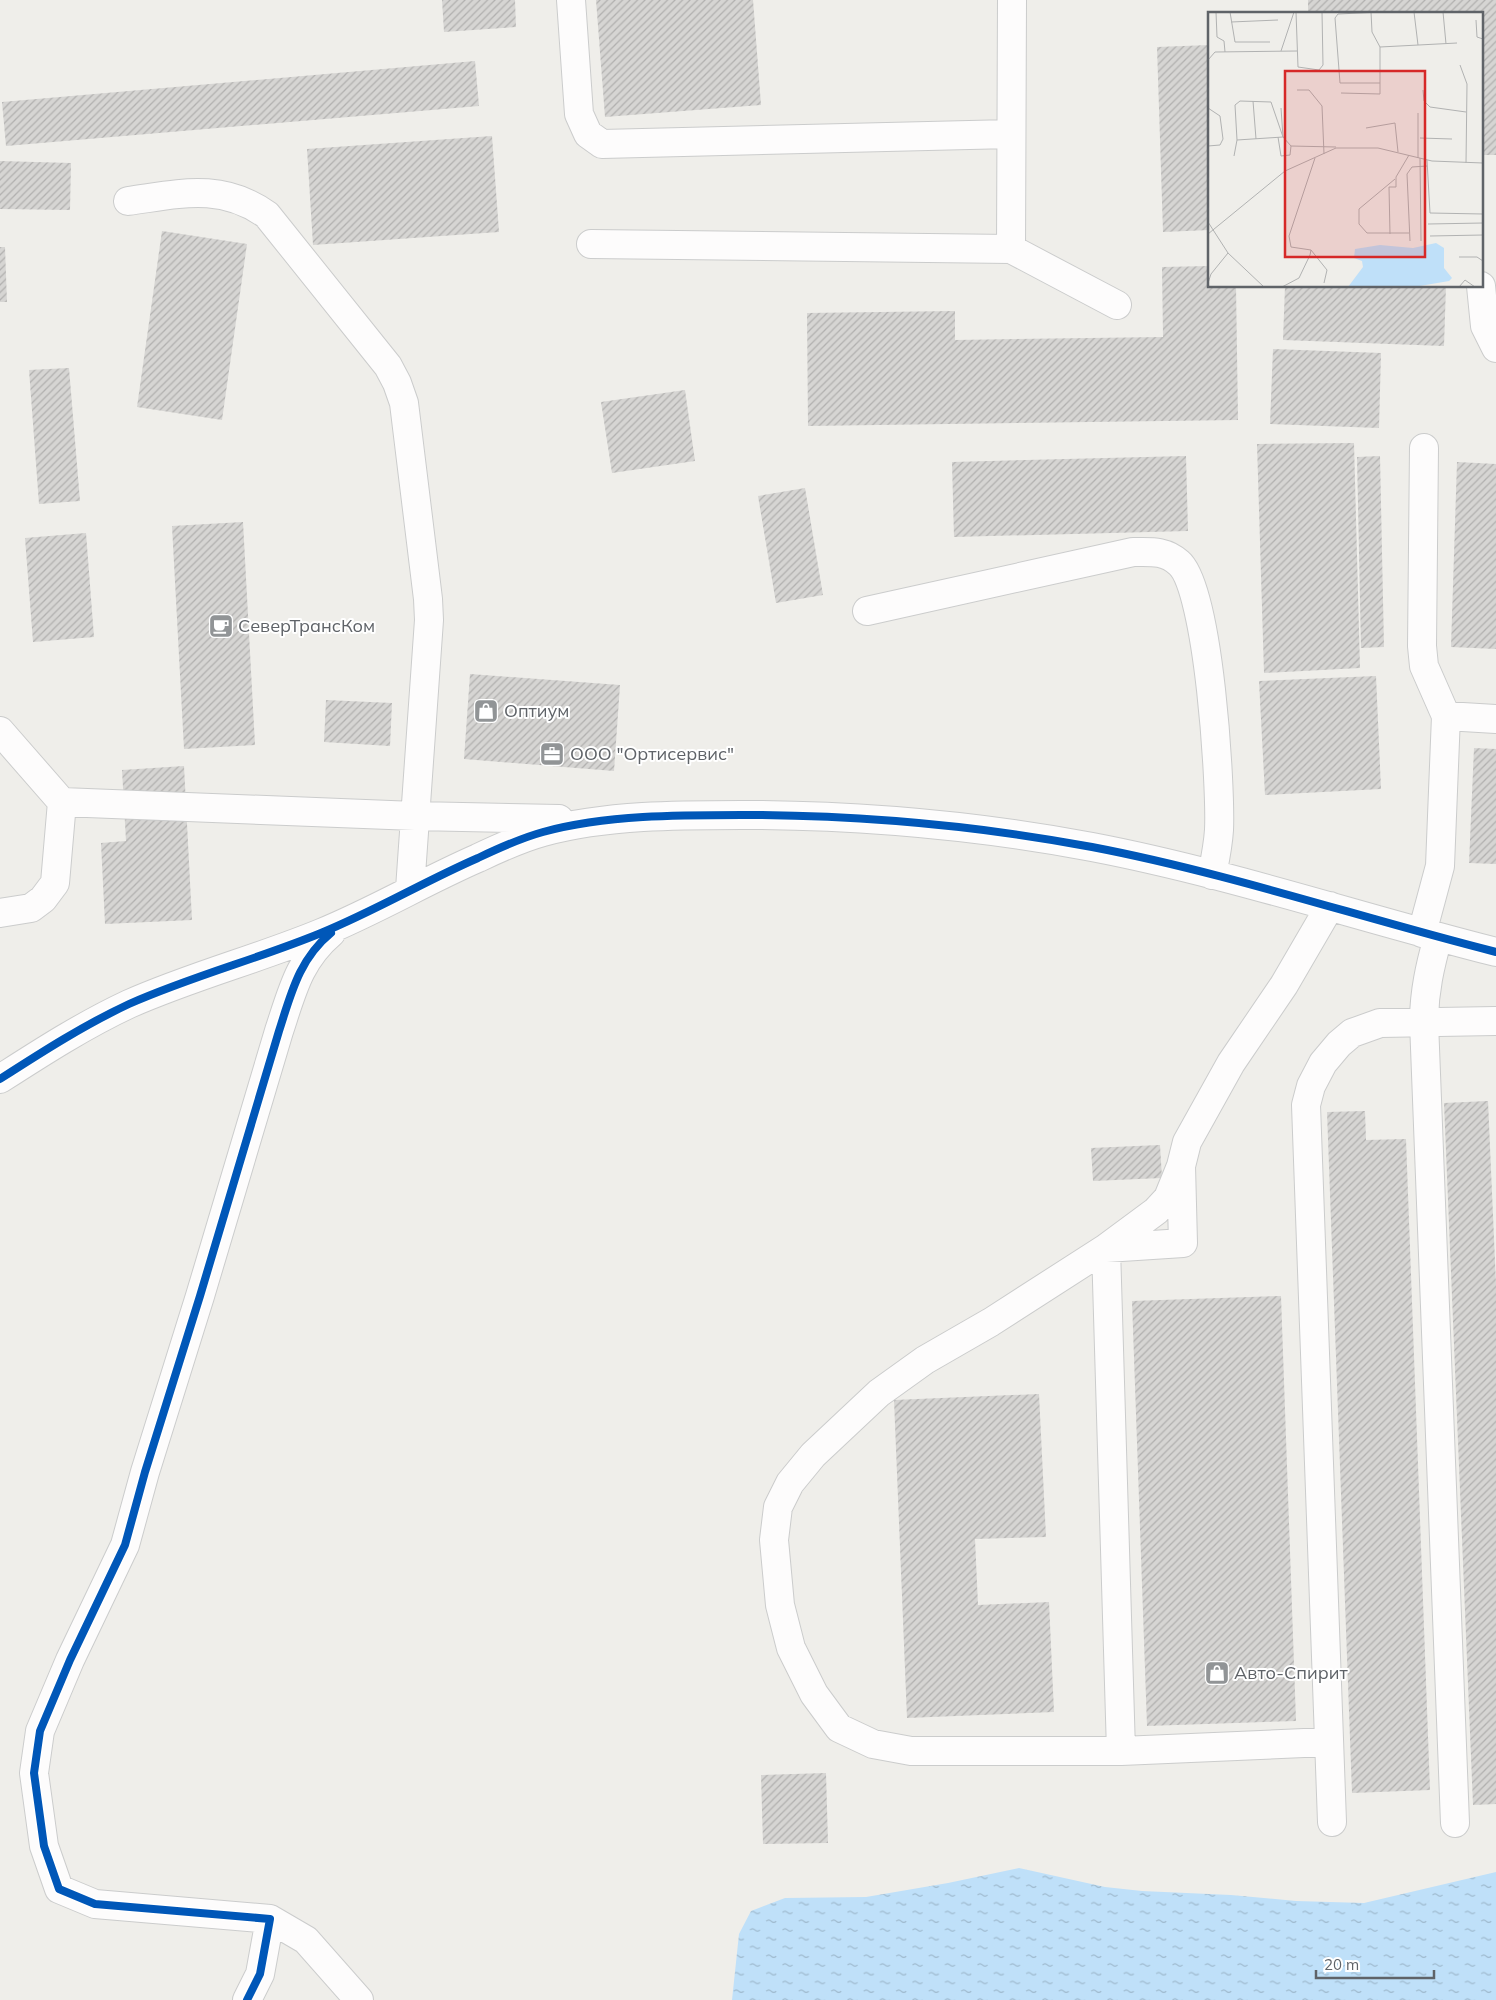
<svg xmlns="http://www.w3.org/2000/svg" width="1496" height="2000" font-family="Mulish,sans-serif">
	<defs>
		<pattern id="water-ripples" width="26" height="14" patternUnits="userSpaceOnUse" patternTransform="scale(1.25)"><rect width="26" height="14" fill="#bfe0f9"/><path d="M2 4q2-2 4 0t4 0M15 11q2-2 4 0t4 0" fill="none" stroke="#9eb9cd"/></pattern>
		<pattern id="building-hatch" width="6" height="6" patternUnits="userSpaceOnUse" patternTransform="scale(1.25)"><rect width="6" height="6" fill="#d6d5d3"/><path d="M-1 1l2-2M0 6l6-6M5 7l2-2" fill="none" stroke="#b1b0af"/></pattern>
	</defs>
	<rect width="100%" height="100%" fill="#efeeea"/>
	<path fill="url(#water-ripples)" d="M1019 1868 1105 1887 1142 1891 1231 1895 1296 1901 1364 1903 1496 1872V2000H732L739 1934 751 1911 785 1898 866 1897 948 1883Z"/>
	<path fill="url(#building-hatch)" d="M442 0H515L516 27 444 32Z
		M596 0H753L761 105 605 117Z
		M1308 0H1496V155H1482V14H1308Z
		M1210 45V230L1163 232 1157 47Z
		M475 61 479 106 6 146 2 102Z
		M492 136 499 232 313 245 307 149Z
		M0 161 71 163 70 210 0 209Z
		M162 231 247 244 222 420 137 407Z
		M0 247H5L7 302H0Z
		M1210 266V286H1236L1238 420 808 426 807 313 955 311V340L1163 337 1162 267Z
		M1285 286H1446L1444 346 1283 340Z
		M1273 349 1381 353 1379 428 1270 424Z
		M69 368 80 501 39 504 29 370Z
		M685 390 695 461 612 473 601 402Z
		M1354 443 1360 668 1264 673 1257 444Z
		M1186 456 1188 531 954 537 952 462Z
		M1380 456 1384 647 1361 648 1357 457Z
		M1457 462 1496 464V649L1451 647Z
		M805 488 823 595 776 603 758 496Z
		M243 522 255 745 184 749 172 526Z
		M86 533 94 637 33 642 25 538Z
		M470 674 620 685 614 771 464 759Z
		M1376 676 1381 789 1265 795 1259 681Z
		M326 700 392 703 390 746 324 742Z
		M1474 748 1496 749V864L1469 863Z
		M184 766 192 920 105 924 101 843 126 841 122 770Z
		M1488 1101 1496 1284V1804L1473 1805 1444 1103Z
		M1365 1111 1366 1140 1406 1139 1430 1790 1352 1793 1327 1112Z
		M1160 1145 1162 1178 1093 1181 1091 1148Z
		M1281 1296 1296 1721 1147 1726 1132 1301Z
		M1039 1394 1046 1537 975 1539 978 1605 1049 1602 1054 1712 907 1718 894 1400Z
		M826 1773 828 1843 763 1844 761 1775Z"/>
	<g fill="none" stroke-linecap="round" stroke-linejoin="round">
		<defs>
			<path id="minor" d="M571 0 579 114 588 134 602 144 1011 134
				M128 201C179 194 221 182 267 215L388 366 397 383 404 403 428 599 429 620 410 889
				M591 244 1011 249 1012 0
				M1011 249 1117 305
				M1481 286 1485 326 1496 348
				M867 611 1133 552C1150 552 1165 550 1179 563 1209 589 1221 786 1219 830 1218 846 1215 860 1212 875
				M1446 716 1496 719
				M0 731 62 802 415 816 559 819
				M0 913 31 908 43 899 55 883 62 802
				M1422 933 1440 866 1446 716 1424 666 1422 646 1424 448
				M1438 937C1430 966 1424 992 1424 1022L1455 1823
				M0 1079C42 1052 84 1025 129 1004 192 976 258 959 321 933 375 911 425 881 478 858 499 848 521 838 543 832 609 814 687 815 755 815 868 816 980 826 1092 847 1228 873 1361 918 1496 952
				M1181 1166 1168 1198 1156 1211 1106 1248 991 1322 925 1360 879 1393 813 1455 790 1483 778 1507 774 1540 780 1605 791 1648 814 1694 839 1728 873 1744 911 1751H1121L1327 1742
				M1121 1751 1106 1248 1183 1243 1181 1166 1187 1142 1231 1063 1284 985 1330 906
				M1332 1822 1306 1105 1311 1086 1323 1063 1339 1044 1352 1033 1380 1023 1496 1021
				M270 1919 306 1940 359 2000
				M247 2000 260 1974 270 1919 95 1904 59 1889 44 1846 34 1773 40 1731 70 1660 125 1545 145 1472 200 1296 279 1031C292 992 299 960 331 933"/>
		</defs>
		<use href="#minor" stroke="#cbcccc" stroke-width="30"/>
		<use href="#minor" stroke="#fdfcfc" stroke-width="28"/>
		<defs>
			<path id="cycleway" d="M0 1079C42 1052 84 1025 129 1004 192 976 258 959 321 933 375 911 425 881 478 858 499 848 521 838 543 832 609 814 687 815 755 815 868 816 980 826 1092 847 1228 873 1361 918 1496 952
				M247 2000 260 1974 270 1919 95 1904 59 1889 44 1846 34 1773 40 1731 70 1660 125 1545 145 1472 200 1296 279 1031C291 994 299 959 331 933"/>
		</defs>
		<use href="#cycleway" stroke="#fff" stroke-width="11"/>
		<use href="#cycleway" stroke="#0057b8" stroke-width="8"/>
	</g>
	<defs>
		<symbol id="cafe-square" viewBox="-11 -11 22 22"><rect x="-9" y="-9" width="18" height="18" rx="4" fill="#919496" stroke="#fff"/><path d="M-5.5-4.5H6V0H3Q3 3.5 0 3.5H-2.5Q-5.5 3.5-5.5 0ZM3-3.2v2h1.7v-2ZM-6 4.5H4V6H-6Z" fill="#fff"/></symbol>
		<symbol id="shop-square" viewBox="-11 -11 22 22"><rect x="-9" y="-9" width="18" height="18" rx="4" fill="#919496" stroke="#fff"/><path d="M-5-2.5h2.3a2.7 3.5 0 0 1 5.4 0H5L5.5 6h-11ZM-1.5-2.5h3a1.5 2.3 0 0 0-3 0Z" fill="#fff"/></symbol>
		<symbol id="office-square" viewBox="-11 -11 22 22"><rect x="-9" y="-9" width="18" height="18" rx="4" fill="#919496" stroke="#fff"/><path d="M-6-3h4V-5.5h4V-3h4V5H-6ZM-1-4.5V-3h2v-1.5ZM-6 0V1H6V0Z" fill="#fff"/></symbol>
	</defs>
	<g fill-rule="evenodd">
		<use href="#cafe-square" x="207" y="612" width="28" height="28"/>
		<use href="#shop-square" x="472" y="697" width="28" height="28"/>
		<use href="#office-square" x="538" y="740" width="28" height="28"/>
		<use href="#shop-square" x="1203" y="1659" width="28" height="28"/>
	</g>
	<g text-anchor="middle" stroke-width="4" stroke-linejoin="round" paint-order="stroke">
		<g font-size="18" fill="#5f6368" stroke="#fff" text-anchor="start">
			<text x="238" y="632">СеверТрансКом</text>
			<text x="504" y="717">Оптиум</text>
			<text x="570" y="760">ООО "Ортисервис"</text>
			<text x="1234" y="1679">Авто-Спирит</text>
		</g>
	</g>
	<g transform="translate(1208 12)">
		<rect width="275" height="275" fill="#efeeea"/>
		<path d="M228 231 236 236V256L244 266 241 269 206 275H140L155 255 154 249 146 246 147 237 172 233 205 236Z" fill="#bfe0f9"/>
		<path fill="none" stroke="#b1b2b2" stroke-width="1" d="M8 0 9 25 16 29 17 40M22 0 27 30H62M88 0 90 55 111 58 115 53 114 0M163 0 164 20 172 35M206 0 210 33M235 0 238 32M268 8 269 25 275 27M23 10 70 8M73 39 86 0M0 48 7 40 89 39M252 53 259 72 258 151M172 71H132L127 6 130 2 173 0M89 78H101L114 94 116 142M215 78 216 89 222 95 258 100M133 81 172 82V35L249 31M32 89 63 90 75 125 29 128 27 93ZM45 89 48 127M0 96 12 104 15 127 12 133 0 134M73 96 75 125 83 134 128 135M158 116 187 111 190 140M70 125 73 144 82 143 83 134M212 126 244 127M26 144 29 128M210 146V101M212 146 213 229M219 148 222 201 275 202M187 167 151 197V212L159 221H201M0 210 20 241 56 275M220 212 275 211M0 222 77 159 128 136H170L224 149 275 151M182 222 181 175H188V165L201 143M222 224 275 223M202 229 199 162 204 155 219 154M103 238 119 258 116 271M251 245H269L275 249M0 271 3 262 20 241M74 275 91 266 102 243 103 238 83 235 81 224 107 146M251 275 257 268 267 275"/>
		<path fill="#d62828" fill-opacity="0.15" stroke="#d62828" stroke-width="2.5" d="M77 59H217V245H77Z"/>
		<rect width="275" height="275" fill="none" stroke="#5f6368" stroke-width="2.5"/>
	</g>
	<path d="M1316 1970v8h118v-8" fill="none" stroke="#5f6368" stroke-width="2.5"/>
	<text x="1324" y="1970" font-size="15" fill="#5f6368" stroke="#ffffff" stroke-width="4" paint-order="stroke">20 m</text>
</svg>
